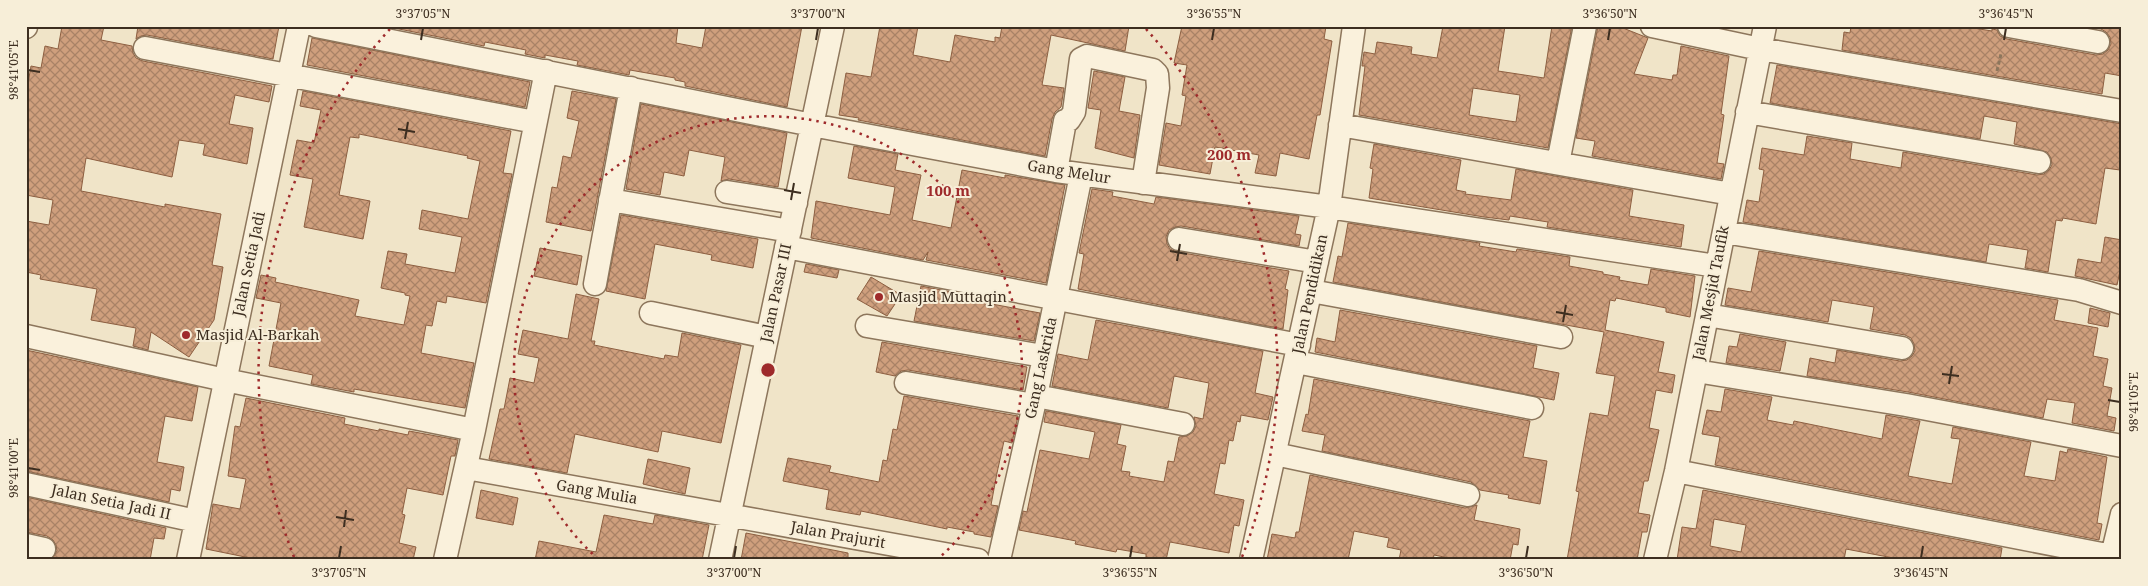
<svg xmlns="http://www.w3.org/2000/svg" width="2148" height="586" font-family="'Noto Serif',serif">
	<defs>
		<pattern id="building-cross-hatch" width="8" height="8" patternUnits="userSpaceOnUse" patternTransform="scale(1.25)"><rect width="8" height="8" fill="#cf9f7d"/><path d="M0 0l8 8M0 8l8-8" fill="none" stroke="#a98266"/></pattern>
	</defs>
	<rect width="100%" height="100%" fill="#f0e4c8"/>
	<path fill="url(#building-cross-hatch)" stroke="#8d5f41" fill-rule="evenodd" d="M62 26H104L101 40 132 46 133 53 136 58 143 61 272 86 269 102 235 95 229 124 253 128 247 164 203 155 205 144 179 140 172 177 86 158 81 191 165 207V204L221 214 212 265 223 267 214 320 189 357 151 332 148 350 133 346 136 328 91 320 97 289 40 279 41 275 26 272V221L49 225 53 200 26 195V95L31 66 41 68 45 46 58 49Z
		M138 26H279L273 59 147 35 141 36 136 39Z
		M384 26H678L676 43 702 48 706 26H802L787 107 685 86V82L675 80V78L630 70 629 75 577 65 578 61 545 55V58L525 54 526 50 485 42 484 46Z
		M880 26H918L913 55 950 62 955 35 995 42V37L1000 38 1002 26H1129L1125 51 1051 35 1042 85 1064 88 1061 107 1055 112 1052 119 1045 156 858 120 859 118 839 115 846 73 871 77Z
		M1182 26H1326L1324 39 1332 41 1320 115H1317L1309 159 1280 153 1276 176 1255 173 1259 155 1215 147 1210 174 1159 165 1166 123 1181 126 1186 96 1182 95 1187 65 1174 63Z
		M1443 26H1505L1498 71 1544 78 1552 26H1572L1548 148 1359 115 1365 66H1362L1364 52 1375 54 1377 42 1412 47 1411 54 1437 58ZM1473 88 1520 95 1516 122 1469 115Z
		M1598 26H1618L1648 38 1634 74 1672 80 1673 75H1677L1681 46 1729 56 1721 114 1724 115 1717 163 1724 164 1721 179 1592 156 1595 141 1576 138Z
		M1851 26H1961L1992 31V29L1997 30 2000 36 2007 39 2096 55 2103 54 2108 50 2111 44 2110 37 2106 32 2101 29 2085 26H2122V76L2105 73 2102 94 1842 50 1844 32 1850 33Z
		M312 38 530 82 525 107 307 65Z
		M1777 65 2122 124 2120 170 2105 168 2096 224 2063 218 2062 221 2056 220 2048 272 2025 268 2028 250 1989 244 1986 262 1743 222 1747 200 1759 202 1764 170 1759 169 1762 148 1804 155 1807 136 1852 143 1850 159 1901 168 1903 152 2037 175 2044 174 2049 170 2052 165 2051 158 2047 152 2014 144 2017 122 1984 116 1980 139 1770 103Z
		M1094 71 1125 77 1119 111 1140 115 1134 158 1095 148 1101 110 1088 108Z
		M303 91 511 131 503 173 512 174 486 303 447 296 446 303 437 301 432 326 426 325 421 353 474 363 465 408 354 389V392L311 384 313 375 269 366 281 303 256 298 261 275 276 278 275 282 359 300 355 316 404 325 410 296 405 295V293L381 288 388 251 407 254 405 264 455 273 462 237 419 229 422 210 468 219 480 161 467 158 468 156 359 134V138L350 137 339 195 370 201 363 239 304 227 313 179 290 175 297 140 314 143 321 110 300 106Z
		M572 91 616 99 591 231 546 222 552 187 557 188 563 156 571 158 579 121 567 118Z
		M641 104 787 133 778 187 729 179 721 181 725 157 689 150 684 176 664 172 660 195 626 189Z
		M1374 144 1461 160 1456 190 1466 192 1465 194 1511 200 1516 169 1633 190 1629 216 1684 225 1681 247 1547 227 1548 222 1510 216 1509 220 1484 217 1369 198 1373 169 1370 168Z
		M854 146 898 154 895 170 921 175 912 220 951 228 962 170 1005 178V175L1065 185 1046 283 926 260 928 252 923 260 811 238 816 201 890 215 895 187 848 178Z
		M1092 189 1113 192 1112 196 1154 204 1156 197 1299 216 1295 234 1301 235 1299 246 1181 226 1175 227 1169 230 1166 237 1167 244 1170 249 1177 252 1289 271 1285 289 1288 290 1283 329 1078 289 1084 254 1079 253Z
		M621 215 758 239 753 268 711 260 712 255 655 244 645 299 606 291Z
		M1348 223 1480 243 1479 246 1516 252 1517 249 1570 257 1569 266 1603 272V274L1620 277 1619 280 1648 285 1651 269 1695 276 1690 317 1666 312V308L1616 298 1615 301 1610 300 1605 330 1664 342 1658 372 1675 375 1672 393 1656 390 1649 428 1659 430 1648 481H1644L1638 513 1650 515 1647 532H1642L1637 560 1616 557 1615 560H1567L1579 492 1576 491 1590 413 1608 416 1615 376 1596 373 1604 332 1333 282 1338 256 1342 257Z
		M2105 237 2122 240V262L2117 285 2075 276 2078 259 2101 263Z
		M540 248 582 256 577 285 534 276Z
		M1759 251 2058 300 2054 320 2098 328 2093 356 2108 359 2103 386 2112 388 2107 416 2116 418 2114 431 2072 423 2075 403 2047 399 2043 418 1908 392 1807 376 1810 358 1835 363 1837 350 1900 361 1907 360 1912 356 1915 351 1914 344 1911 338 1905 335 1870 329 1874 307 1832 300 1828 322 1725 305 1728 288 1751 292Z
		M806 264 839 270 837 278 804 272Z
		M871 277 901 295 887 316 857 299Z
		M921 286 982 298 981 302 1040 313 1034 341 914 321Z
		M576 294 599 299 591 341H595L594 345 664 359 665 355 678 357 682 333 741 345 721 443 662 431 658 452 575 434 567 473 489 459 500 409H504L510 378 534 383 539 358 518 354 523 330 568 339Z
		M2090 308 2110 313 2108 327 2088 323Z
		M1340 310 1537 346 1533 368 1559 373 1554 400 1315 352 1317 338 1335 342Z
		M1096 320 1263 351 1255 393 1273 397 1268 420 1241 415 1240 422 1237 421 1233 441 1229 440 1225 464 1220 463 1214 494 1244 500 1239 526 1234 525 1229 553 1170 542 1166 560H1158L1146 557V554L1117 549 1116 552 1075 544 1076 541 1019 530 1023 511 1027 512 1040 450 1089 459 1095 432 1044 422 1046 411 1121 425 1117 444 1126 446 1121 471 1130 472 1129 476 1164 482 1168 461 1174 462 1179 437 1187 436 1193 432 1196 426 1194 417 1203 419 1209 383 1174 376 1168 408 1052 386 1058 354 1088 360Z
		M1740 334 1786 342 1780 371 1726 363 1729 346 1737 347Z
		M882 342 1027 367 1023 390 908 370 901 371 895 376 876 372Z
		M26 350 198 387 192 421 165 416 157 462 184 467 180 491 171 489 169 502 26 471Z
		M1314 379 1530 421 1523 457 1547 461 1540 504 1508 498 1509 495 1480 490 1471 482 1322 451 1325 435 1302 431 1306 414 1308 415Z
		M1725 389 1772 397 1767 420 1793 425 1794 421 1882 439 1886 415 1920 421 1908 476 1952 484 1960 439 1951 438 1953 427 2031 442 2024 476 2055 481 2060 451 2067 453 2068 449 2107 457 2097 523 2102 524 2099 540 1715 465 1720 437 1702 434 1707 410 1721 412Z
		M904 396 1018 416 1012 443 1004 441 997 473 991 505 998 506 991 537 974 534V532L947 527V529L861 511 860 515 826 509 829 490 783 481 788 458 831 466 829 472 879 482 883 460 887 461 893 429 897 430Z
		M246 398 345 418 344 424 379 431V429L408 435 409 431 458 440 455 456H451L443 495 407 488 402 514 405 515 399 543 416 547 413 560H260L206 549 213 504 240 509 246 479 228 476 235 426 240 427Z
		M648 459 690 468 685 494 643 484Z
		M1310 475 1465 508 1477 505 1474 520 1520 529 1518 545 1513 544 1510 560H1459L1434 555 1433 560H1399L1401 550 1387 547 1389 538 1354 531 1348 560H1267L1272 534 1295 538 1296 532H1299Z
		M481 490 518 498 513 525 476 518Z
		M1703 490 2002 548 2000 560H1904L1846 549 1844 560H1677L1682 527 1696 529ZM1714 519 1746 525 1741 552 1710 546Z
		M26 497 166 528 164 539 154 538 150 560H51L57 551 56 545 53 540 47 536 26 532Z
		M604 515 653 524 655 515 709 525 702 560H535L539 541 596 552Z
		M746 533 848 553V560H741Z"/>
	<g fill="none" stroke-linecap="round" stroke-linejoin="round">
		<defs>
			<path id="minor" d="M316 26 812 125 1056 171 1329 207 1717 266
				M1652 26 1760 49 2122 111
				M2009 26 2098 42
				M26 27V26
				M145 48 535 122
				M1747 112 2039 162
				M1340 125 1731 194
				M1558 163 1585 26
				M1056 171 1065 121 1069 120 1074 112 1081 59 1087 56 1153 70 1157 74 1158 88 1143 183
				M727 192 796 203
				M610 200 790 231
				M1724 232 2079 290 2122 303
				M1179 239 1317 262
				M786 247 1299 345
				M595 284 631 88
				M1311 291 1561 337
				M651 313 767 337
				M1707 315 1902 348
				M867 326 1043 356
				M26 336 225 380 474 430
				M1296 362 1532 408
				M1696 371 1906 405 2122 446
				M906 383 1034 405
				M1036 396 1183 424
				M1275 454 1468 495
				M466 468 978 560
				M1676 471 2112 556
				M26 484 196 521
				M26 545 44 549
				M188 560 299 26
				M445 560 474 430 546 71
				M720 560 833 26
				M999 560 1036 396 1081 175
				M1251 560 1329 207 1354 26
				M1655 560 1676 471 1765 26
				M2111 560 2122 514"/>
		</defs>
		<use href="#minor" stroke="#8d765c" stroke-width="25"/>
		<path stroke="#8d765c" stroke-width="3" stroke-dasharray="4 2.5" stroke-linecap="butt" d="M1997 71 2001 54"/>
		<use href="#minor" stroke="#faf1dc" stroke-width="22"/>
	</g>
	<path fill="none" stroke="#3d2e20" stroke-width="2" d="M421 40 423 28M816 40 818 28M1212 40 1214 28M1608 40 1610 28M2004 40 2006 28M28 70 40 72M398 129 415 132M405 139 408 122M784 190 801 193M791 200 794 183M1170 251 1187 254M1177 261 1180 244M1556 312 1573 315M1563 322 1566 305M1942 374 1959 376M1949 384 1952 366M2108 400 2120 402M28 468 40 470M336 517 354 520M344 527 346 510M339 558 341 546M734 558 736 546M1130 558 1132 546M1526 558 1528 546M1921 558 1923 546"/>
	<g fill="none" stroke="#9e2a2b" stroke-width="2.5" stroke-dasharray="2.5 5">
		<path d="M598 559A254 254 0 1 1 938 559"/>
		<path d="M294 557A509 509 0 0 1 390 29M1146 29A509 509 0 0 1 1242 557"/>
	</g>
	<g fill="#9e2a2b" stroke="#f7eed8" stroke-width="2">
		<circle cx="879" cy="297" r="5"/>
		<circle cx="186" cy="335" r="5"/>
	</g>
	<g text-anchor="middle" stroke-width="4" stroke-linejoin="round" paint-order="stroke">
		<g font-size="15" fill="#3d2e20" stroke="#f7eed8">
			<text transform="translate(1069 172) rotate(9)" y="5">Gang Melur</text>
			<text transform="translate(249 264) rotate(-78)" y="5">Jalan Setia Jadi</text>
			<text transform="translate(776 293) rotate(-78)" y="5">Jalan Pasar III</text>
			<text transform="translate(1711 293) rotate(-79)" y="5">Jalan Mesjid Taufik</text>
			<text transform="translate(1310 294) rotate(-78)" y="5">Jalan Pendidikan</text>
			<text transform="translate(1041 368) rotate(-78)" y="5">Gang Laskrida</text>
			<text transform="translate(597 492) rotate(10)" y="5">Gang Mulia</text>
			<text transform="translate(111 502) rotate(12)" y="5">Jalan Setia Jadi II</text>
			<text transform="translate(838 535) rotate(10)" y="5">Jalan Prajurit</text>
		</g>
		<g font-size="15" fill="#3d2e20" stroke="#f7eed8" text-anchor="start">
			<text x="889" y="302">Masjid Muttaqin</text>
			<text x="196" y="340">Masjid Al-Barkah</text>
		</g>
	</g>
	<circle cx="768" cy="370" r="8" fill="#9e2a2b" stroke="#f7eed8" stroke-width="2.5"/>
	<g font-size="15" text-anchor="middle" font-weight="bold" fill="#9e2a2b" stroke="#f7eed8" stroke-width="4" stroke-linejoin="round" paint-order="stroke">
		<text x="1229" y="160">200 m</text>
		<text x="948" y="196">100 m</text>
	</g>
	<rect width="2148" height="586" fill="none" stroke="#f7eed8" stroke-width="55"/>
	<rect x="28" y="28" width="2092" height="530" fill="none" stroke="#3d2e20" stroke-width="2"/>
	<g font-size="12" text-anchor="middle" fill="#3d2e20">
		<text x="423" y="18">3°37'05"N</text>
		<text x="818" y="18">3°37'00"N</text>
		<text x="1214" y="18">3°36'55"N</text>
		<text x="1610" y="18">3°36'50"N</text>
		<text x="2006" y="18">3°36'45"N</text>
		<text transform="translate(14 70) rotate(-90)" y="4">98°41'05"E</text>
		<text transform="translate(2134 402) rotate(-90)" y="4">98°41'05"E</text>
		<text transform="translate(14 468) rotate(-90)" y="4">98°41'00"E</text>
		<text x="339" y="577">3°37'05"N</text>
		<text x="734" y="577">3°37'00"N</text>
		<text x="1130" y="577">3°36'55"N</text>
		<text x="1526" y="577">3°36'50"N</text>
		<text x="1921" y="577">3°36'45"N</text>
	</g>
</svg>
